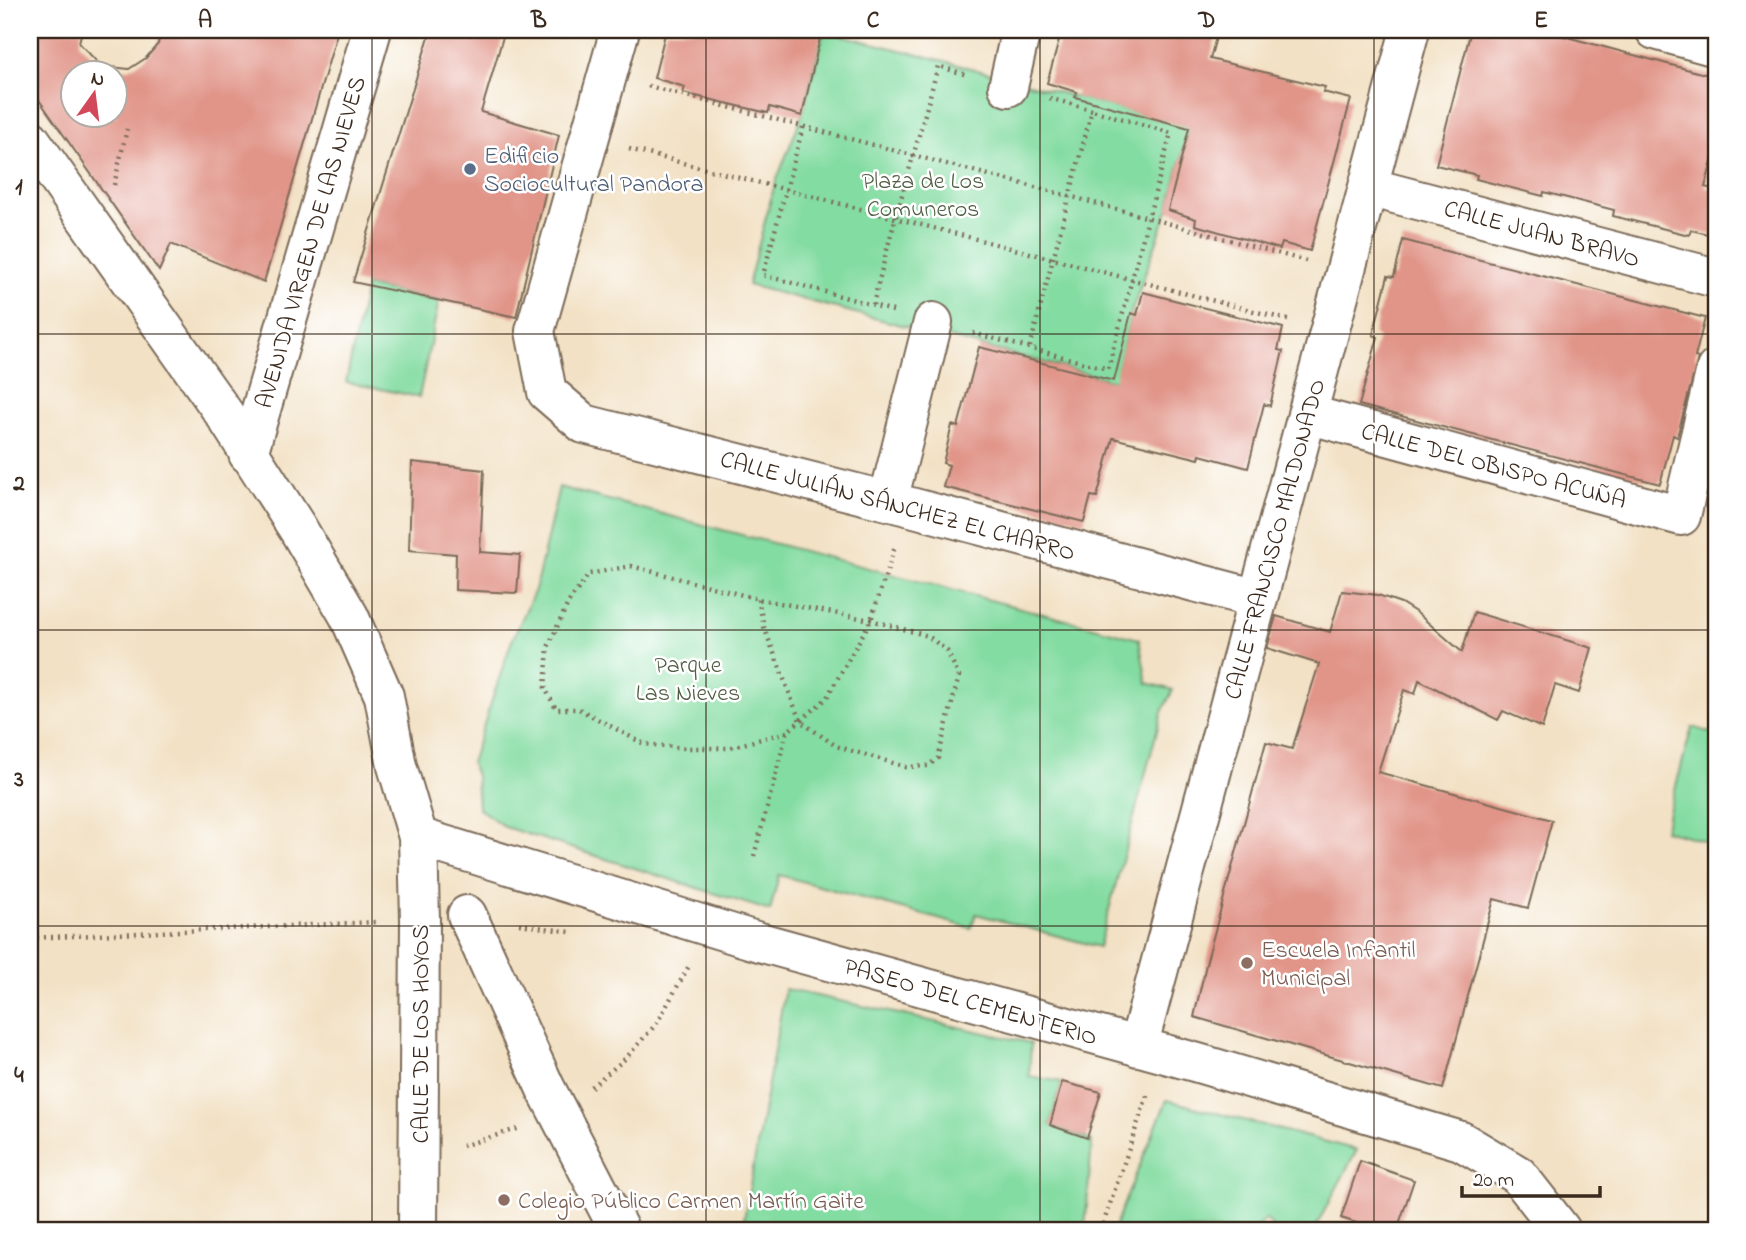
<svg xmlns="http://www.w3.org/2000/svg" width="1746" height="1260" font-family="'Indie Flower',sans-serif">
	<rect width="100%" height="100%" fill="#fff"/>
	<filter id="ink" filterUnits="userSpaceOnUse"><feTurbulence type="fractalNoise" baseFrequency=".0143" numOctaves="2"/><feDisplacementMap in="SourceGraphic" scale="14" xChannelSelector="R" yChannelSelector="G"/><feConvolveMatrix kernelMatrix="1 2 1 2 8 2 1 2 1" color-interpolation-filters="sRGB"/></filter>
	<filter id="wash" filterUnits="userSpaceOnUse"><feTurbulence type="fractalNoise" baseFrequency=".00686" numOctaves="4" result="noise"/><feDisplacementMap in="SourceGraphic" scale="28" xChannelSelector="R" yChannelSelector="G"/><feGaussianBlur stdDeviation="1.57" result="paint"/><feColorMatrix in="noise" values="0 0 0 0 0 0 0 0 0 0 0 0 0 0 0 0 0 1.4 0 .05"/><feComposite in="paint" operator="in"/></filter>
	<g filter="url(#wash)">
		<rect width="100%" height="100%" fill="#f2e1c4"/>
		<path fill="#83dca1" stroke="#5f8360" stroke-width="2" d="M824 31 937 59 1161 120 1191 121 1168 210 1131 313 1115 381 748 285 774 187 802 115Z
			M366 286 439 301 419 397 346 382Z
			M559 487 1139 639 1147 683 1173 690 1162 712 1099 947 976 914 971 928 779 875 770 911 505 827 478 808 476 776 471 763 511 643 535 590Z
			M1692 727 1716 734V844L1664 830Z
			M785 989 1031 1043 1029 1076 1062 1082 1050 1125 1092 1141 1085 1230H742Z
			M1167 1100 1357 1150 1314 1230H1275L1266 1219 1253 1230H1113Z"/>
		<g id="blocks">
			<path fill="#e19488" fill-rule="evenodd" d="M30 30H82L79 43 101 66 129 69 146 58 158 44 161 30H338L264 282 171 244 159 271 30 87ZM74 74H116V116H74Z
				M431 30H505L481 112 559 135 516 317 353 282Z
				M666 30H822L802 116 770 107 768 113 683 93 685 87 654 78Z
				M1062 30H1218L1210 59 1325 87 1323 92 1351 99 1310 251 1282 243 1280 249 1195 225 1196 219 1168 210 1189 128 1075 97 1077 92 1047 83Z
				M1471 30H1541L1716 77V147L1705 187 1716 190V236L1691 230 1689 235 1613 216 1614 210 1544 192 1543 196 1476 179 1477 175 1436 165Z
				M1403 240 1705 318 1695 357 1698 358 1677 437 1673 435 1660 484 1359 405 1378 337 1373 335 1388 276 1394 277Z
				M1143 292 1283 328 1278 350 1283 351 1270 406 1264 404 1248 468 1200 455 1199 459 1113 438 1097 497 1091 496 1084 522 943 487 949 465 943 463 952 425 958 427 979 347 1114 381 1131 313 1137 315Z
				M412 462 484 470 480 552 520 555 517 593 455 590 456 554 409 550Z
				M1342 591 1378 595 1401 603 1417 613 1462 652 1474 612 1592 648 1579 693 1555 685 1542 728 1503 711 1498 720 1419 680 1415 694 1404 690 1378 772 1552 820 1528 908 1494 899 1443 1089 1194 1017 1207 960 1266 742 1292 749 1319 664 1267 648 1276 616 1330 632Z
				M1062 1082 1101 1092 1087 1138 1050 1125Z
				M1360 1161 1414 1180 1397 1230H1378L1341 1218Z"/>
		</g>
	</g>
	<g filter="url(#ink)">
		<use href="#blocks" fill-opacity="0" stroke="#7b6a58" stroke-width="2"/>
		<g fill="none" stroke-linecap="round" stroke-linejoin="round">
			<defs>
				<path id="minor" d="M620 30 535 331 547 392 584 424 907 506 1258 599
					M1655 30 1716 47
					M1008 87 1021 30
					M30 139 225 415 298 529 349 616 384 696 397 766 418 837 420 920 418 1230
					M1368 187 1716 278
					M1307 414 1681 516 1716 369
					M248 454 372 30
					M888 501 933 322
					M418 837 756 941 1198 1063 1461 1141 1518 1175 1561 1230
					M467 915 545 1087 619 1230
					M1138 1047 1410 30"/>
			</defs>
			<use href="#minor" stroke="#7b6a58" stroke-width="42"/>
			<path stroke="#7b6a58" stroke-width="4.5" stroke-dasharray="2 5" stroke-linecap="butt" d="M648 86 1069 196 1306 261
				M803 127 763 275 873 305
				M629 149 1288 320
				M114 185 127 129
				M893 311 873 305C892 225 917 146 938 66L967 75
				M973 333 1108 369 1171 133 1092 110
				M1030 347 1092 110 1049 98
				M758 599 764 627 800 721 836 746 906 767 928 766 938 758 959 676 947 651 928 636 871 620 758 599 631 566 589 574 568 603 548 647 545 688 556 709H579L644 744 685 748H728L787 732
				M754 856 787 732 826 699 871 620 895 547
				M519 924 570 932
				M30 938 376 922
				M591 1087 626 1058 657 1023 690 964
				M462 1146 520 1128
				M1101 1230 1148 1093"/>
			<use href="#minor" stroke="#fff" stroke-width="38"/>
		</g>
	</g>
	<path fill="none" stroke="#3b2a1e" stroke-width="2" stroke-opacity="0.55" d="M372 30V1230M706 30V1230M1040 30V1230M1374 30V1230M30 334H1716M30 630H1716M30 926H1716"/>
	<circle fill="#5c6f8a" stroke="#fff" stroke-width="2.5" cx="470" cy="169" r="7"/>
	<g fill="#8d6e63" stroke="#fff" stroke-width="2.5">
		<circle cx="1247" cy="963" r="7"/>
		<circle cx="504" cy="1200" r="7"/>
	</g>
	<g text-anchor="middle" stroke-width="5" stroke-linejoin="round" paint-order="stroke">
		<g font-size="24" fill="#4e5e75" stroke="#fff" text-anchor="start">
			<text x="484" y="163">Edificio<tspan x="484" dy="28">Sociocultural Pandora</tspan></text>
		</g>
		<g font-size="24" fill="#515f45" stroke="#fff">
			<text x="923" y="188">Plaza de Los<tspan x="923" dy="28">Comuneros</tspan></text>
			<text x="688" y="672">Parque<tspan x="688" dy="28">Las Nieves</tspan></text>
		</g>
		<g font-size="24" fill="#3b2a1e" stroke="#fff">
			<text transform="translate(1542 233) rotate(15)" y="8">CALLE JUAN BRAVO</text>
			<text transform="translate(310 242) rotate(-74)" y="8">AVENIDA VIRGEN DE LAS NIEVES</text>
			<text transform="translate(1494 465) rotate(15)" y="8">CALLE DEL OBISPO ACUÑA</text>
			<text transform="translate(898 505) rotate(15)" y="8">CALLE JULIÁN SÁNCHEZ EL CHARRO</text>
			<text transform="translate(1274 539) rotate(-75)" y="8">CALLE FRANCISCO MALDONADO</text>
			<text transform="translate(971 1001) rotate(16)" y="8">PASEO DEL CEMENTERIO</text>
			<text transform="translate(420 1034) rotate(-90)" y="8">CALLE DE LOS HOYOS</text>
		</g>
		<g font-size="24" fill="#785e54" stroke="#fff" text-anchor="start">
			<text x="1261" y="957">Escuela Infantil<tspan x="1261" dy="28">Municipal</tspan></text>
			<text x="518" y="1208">Colegio Público Carmen Martín Gaite</text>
		</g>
	</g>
	<rect width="1746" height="1260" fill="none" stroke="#fff" stroke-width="77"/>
	<g transform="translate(94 94) rotate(14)"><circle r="33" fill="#ffffff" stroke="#b1aaa5" stroke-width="2"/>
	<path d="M0-5L12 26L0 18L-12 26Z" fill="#d1495b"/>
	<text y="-10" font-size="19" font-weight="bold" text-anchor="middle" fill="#3b2a1e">N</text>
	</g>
	<path d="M1462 1186v10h138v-10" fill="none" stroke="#3b2a1e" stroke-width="3.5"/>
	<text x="1473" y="1186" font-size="21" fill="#3b2a1e" stroke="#ffffff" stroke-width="5" paint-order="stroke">20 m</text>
	<rect x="38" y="38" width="1670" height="1184" fill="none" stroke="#3b2a1e" stroke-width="2.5"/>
	<g font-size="23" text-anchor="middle" font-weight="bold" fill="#3b2a1e">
		<text x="205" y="27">A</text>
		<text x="539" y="27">B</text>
		<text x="873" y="27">C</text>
		<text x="1207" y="27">D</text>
		<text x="1541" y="27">E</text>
		<text x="19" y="194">1</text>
		<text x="19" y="490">2</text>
		<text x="19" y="786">3</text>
		<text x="19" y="1082">4</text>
	</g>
</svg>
